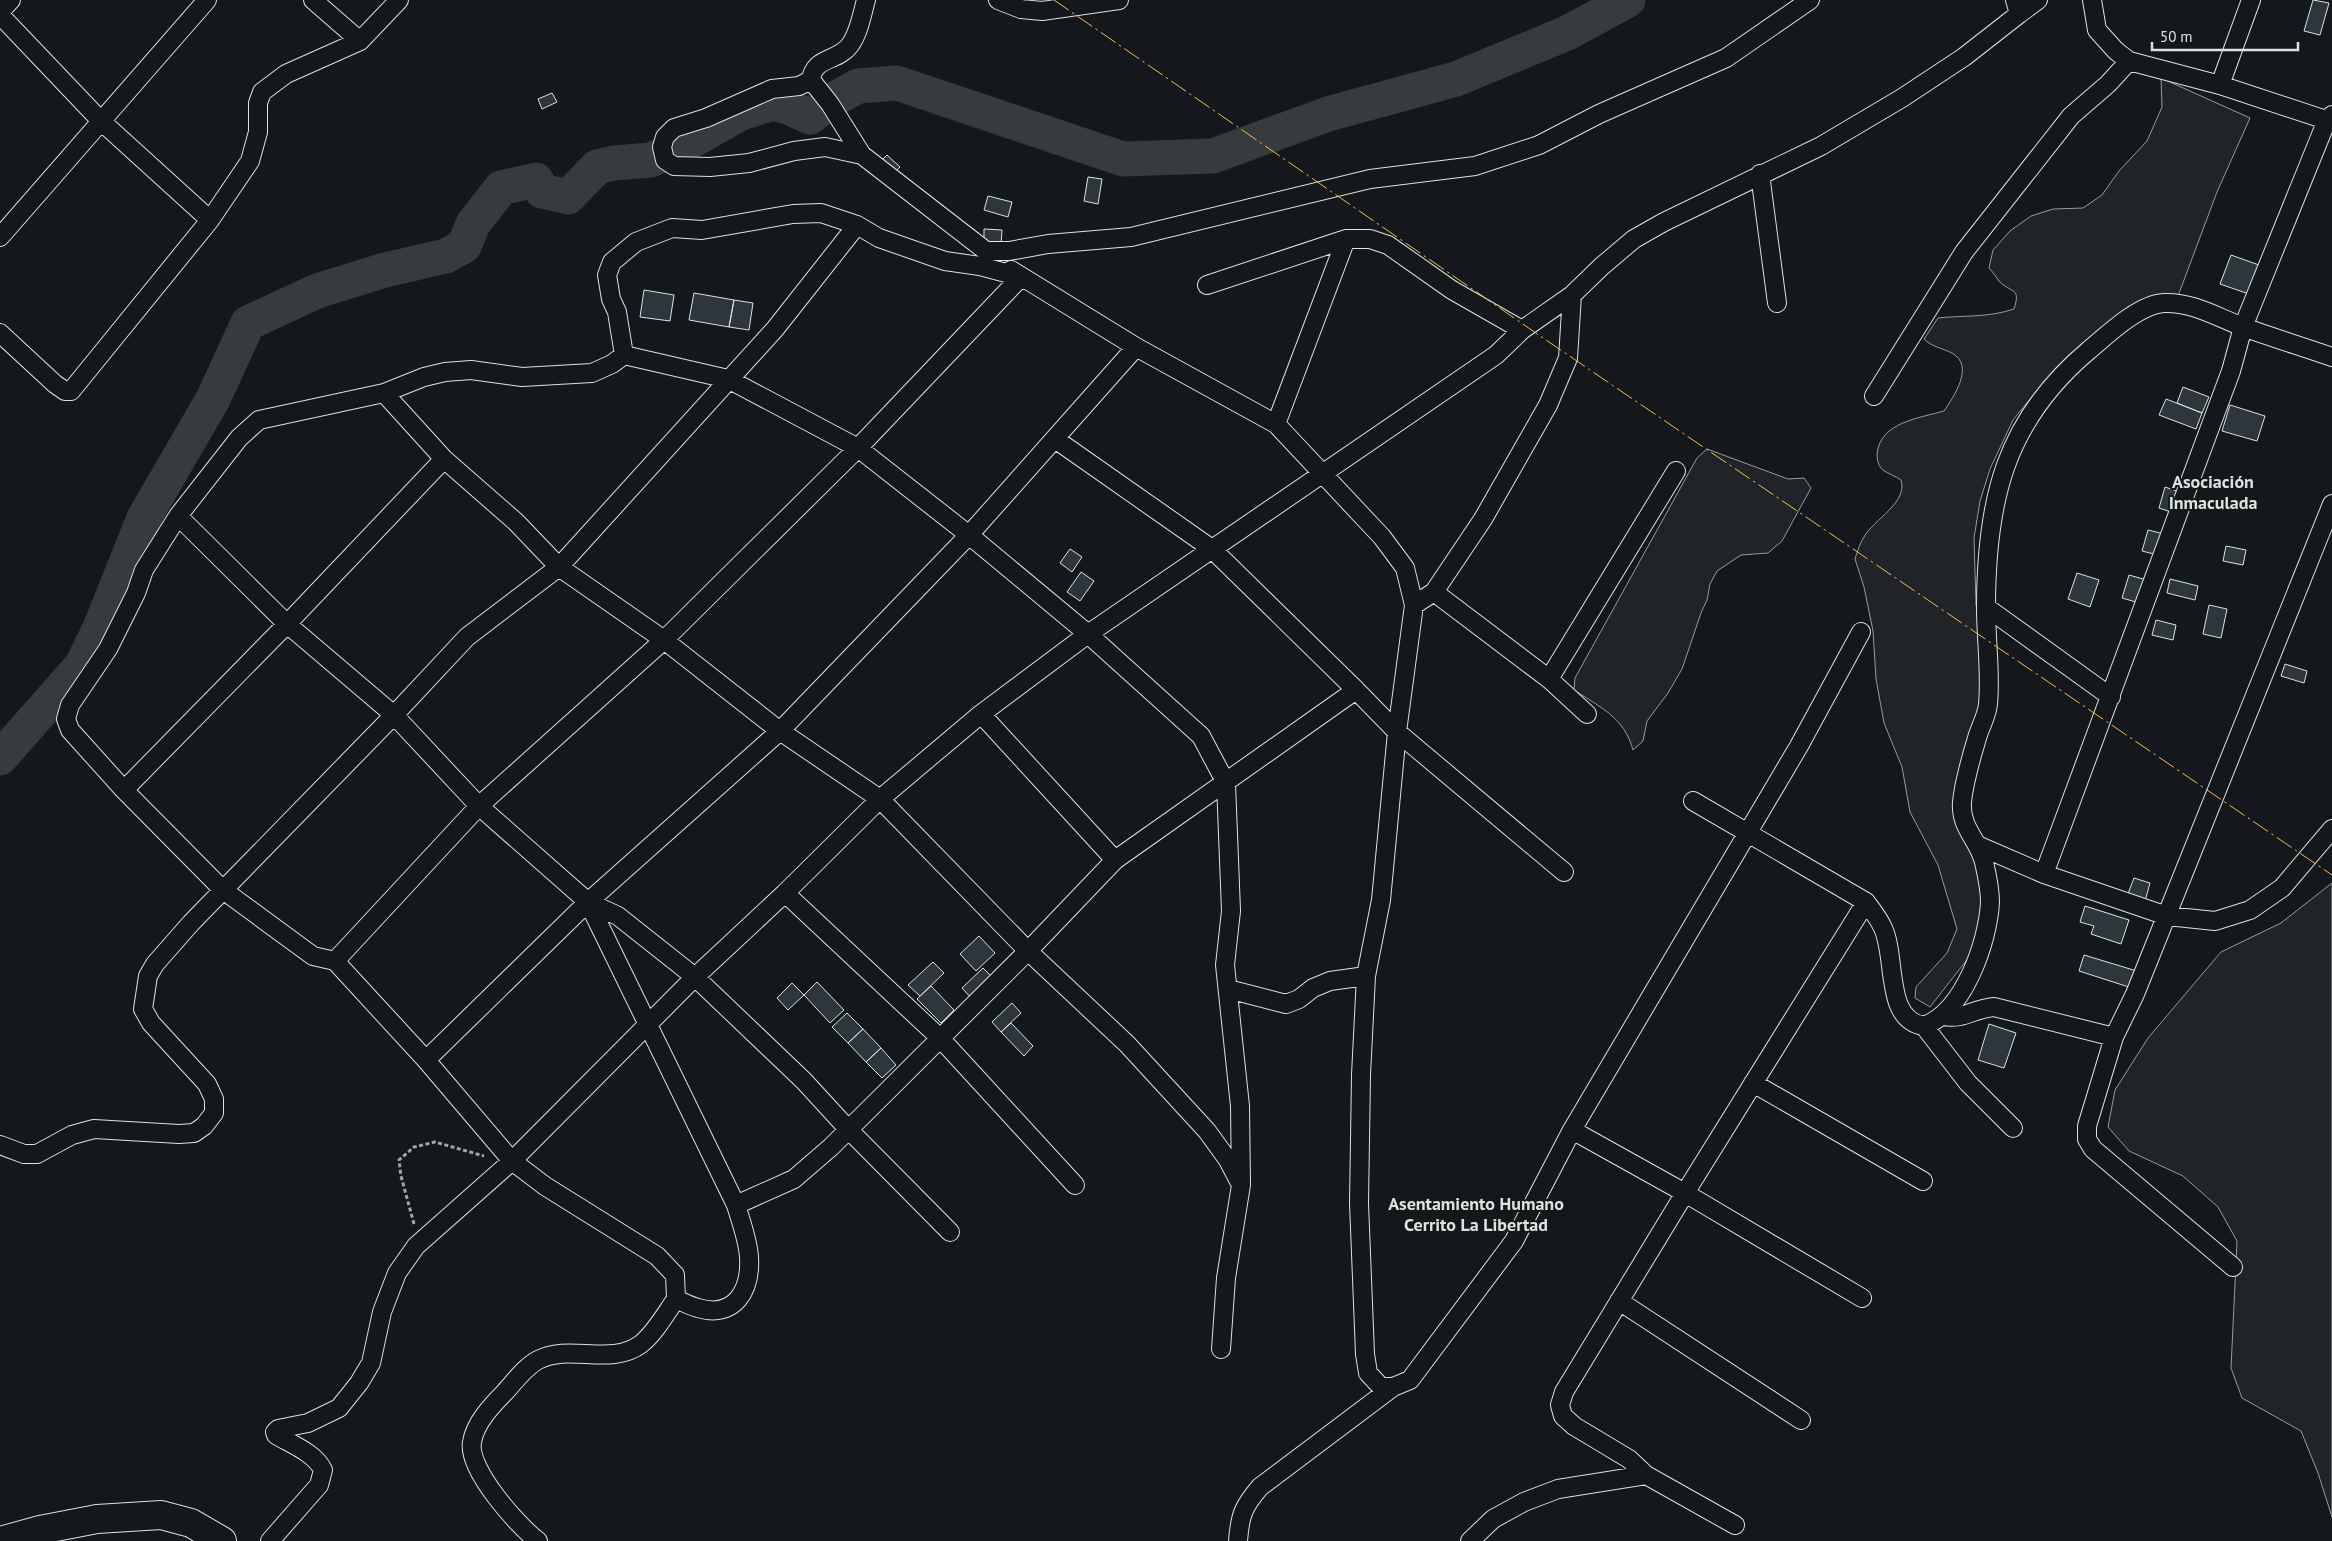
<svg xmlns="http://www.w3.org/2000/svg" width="2332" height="1541" font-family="'PT Sans',sans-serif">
	<rect width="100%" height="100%" fill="#14181c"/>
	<path fill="#202428" stroke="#939e99" d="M2161 78 2250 118 2217 192 2178 296 2102 331 2047 378 2013 420 1990 469 1980 501 1974 538 1976 605 1990 679 1964 815 1993 893 1987 934 1930 1007 1915 998 1916 987 1947 953 1957 929 1938 865 1910 812 1902 767 1884 723 1876 679 1873 631 1864 587 1855 559C1857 552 1860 543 1864 537 1874 519 1908 503 1901 480 1896 476 1885 473 1881 468 1878 465 1877 458 1877 454 1880 422 1920 418 1944 411 1954 396 1975 366 1952 353 1942 348 1932 347 1924 339L1938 318C1965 315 1987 318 2014 309 2021 287 2012 294 1999 281 1996 277 1993 272 1989 268L1993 250 2010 231 2031 216 2053 209 2083 208 2102 195 2119 171 2147 141 2162 107Z
		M1707 449 1788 479 1804 478 1811 488 1782 541 1768 553 1741 555 1717 571 1710 584 1707 600 1701 613 1682 669 1668 693 1647 721 1643 741 1633 750C1624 717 1601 708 1574 690L1575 678 1697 458Z
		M2332 883V1517L2318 1473 2301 1431 2242 1398 2231 1368 2237 1241 2218 1207 2183 1176 2129 1151 2108 1127 2115 1090 2148 1038 2221 952 2281 923Z"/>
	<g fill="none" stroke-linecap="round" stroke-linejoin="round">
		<path stroke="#363b3e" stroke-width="35" d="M0 758 82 665 100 628 144 518 213 399 248 323 317 291 385 270 446 256 464 246 473 224 501 188 536 180 542 191 568 197 597 167 614 163 651 160 688 143 741 113 773 103 788 107 810 117 831 101 858 86 897 83 1123 159 1213 156 1328 114 1456 79 1567 33 1628 0"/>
	</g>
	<path fill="#2c363c" stroke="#d8e6dc" d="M2313 0 2329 3 2320 35 2304 31Z
		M552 93 557 102 542 109 538 99Z
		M887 155 900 167 893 174 880 162Z
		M1088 177 1102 179 1098 204 1084 201Z
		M988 196 1012 202 1008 217 984 210Z
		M984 229 1002 230 1001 246 984 244Z
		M2231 255 2259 265 2249 294 2220 284Z
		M644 290 674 295 670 321 640 317Z
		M694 293 734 300 729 327 689 320Z
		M734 300 753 303 749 330 729 327Z
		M2183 387 2209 397 2202 413 2177 403Z
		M2166 399 2202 413 2196 429 2159 415Z
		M2230 405 2265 416 2257 441 2222 431Z
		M2165 487 2180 492 2174 513 2159 508Z
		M2148 530 2168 535 2162 556 2142 551Z
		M2226 546 2246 550 2243 565 2223 561Z
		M1070 549 1082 557 1072 572 1060 563Z
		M1081 572 1094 581 1080 601 1067 592Z
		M2077 573 2099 580 2090 607 2068 599Z
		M2129 575 2150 581 2143 604 2122 598Z
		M2170 579 2198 586 2195 600 2167 593Z
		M2209 605 2227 609 2221 638 2203 634Z
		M2156 620 2176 625 2173 640 2152 635Z
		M2285 664 2307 671 2304 683 2281 676Z
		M2134 878 2150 883 2144 905 2126 899Z
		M2085 906 2129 920 2121 944 2091 934 2094 926 2080 922Z
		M979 936 995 953 976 971 960 954Z
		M2084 955 2140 972 2135 989 2079 971Z
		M933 962 944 973 920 996 908 985Z
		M983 968 995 980 974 1001 962 988Z
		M817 982 844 1010 830 1023 804 995Z
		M792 983 804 995 788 1010 777 998Z
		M931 986 954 1010 941 1023 917 999Z
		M1012 1003 1021 1013 1001 1032 992 1022Z
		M847 1013 863 1029 848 1043 832 1027Z
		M1011 1023 1033 1046 1024 1056 1001 1032Z
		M1989 1024 2016 1033 2004 1068 1978 1060Z
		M863 1029 881 1048 866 1062 848 1043Z
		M881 1048 896 1065 882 1078 866 1062Z"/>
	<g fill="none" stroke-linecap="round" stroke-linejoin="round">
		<defs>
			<path id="street" d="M313 0 360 41
				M998 0 1021 9 1042 11 1119 0
				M2092 0 2097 30 2116 51 2129 61 2220 85 2332 122
				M0 12 11 0
				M2019 14 2038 0
				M0 15 101 121 210 220
				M811 80 799 86 772 89 706 118 674 128 665 137 662 147 665 160 674 166 710 167 749 163 794 151 825 147 862 155 986 251H1009L1048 244 1131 237 1370 179 1475 166 1539 145 1599 114 1726 58 1810 0
				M2220 85 2251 0
				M862 155 830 104 811 80C814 56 838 62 850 45 859 33 862 14 866 0
				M1760 174 1777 303
				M0 237 207 0
				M1011 270 1136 347
				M1207 285 1346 239H1370L1388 245 1452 290 1522 330
				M1572 295 1568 358 1548 405 1483 519 1434 592 1414 605 1397 732 1381 900 1366 976 1361 1075 1359 1203 1365 1354 1368 1373 1381 1387H1393L1410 1380 1514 1241 1572 1130 1799 746 1861 632
				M0 333 55 384 65 391H71L210 220 250 161 258 132V103L262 92 286 74 360 41 399 0
				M624 355 728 379 858 448 969 535 1088 634 1201 736 1226 783 1231 911 1225 965 1240 1106 1241 1185 1226 1278 1221 1349
				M384 393 444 459 516 522 559 567 664 640 780 731 880 799 1028 951 1127 1044 1207 1131 1228 1160 1239 1181
				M1874 396 1964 252 2071 116 2108 84 2129 61
				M1276 424 1346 239
				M1055 439 1212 549 1356 690
				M178 516 287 624 394 715 479 806 588 902 618 916 695 977 804 1081 848 1129 950 1232
				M1434 592 1549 679 1587 714
				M1986 607 2111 697
				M1549 679 1676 471
				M981 714 1115 860
				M124 790 287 624 444 459
				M1693 801 1866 902C1872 910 1879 919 1883 928 1897 958 1884 1020 1924 1026
				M1977 845 2044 874 2167 916 2215 921 2250 910 2282 888 2332 829
				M2044 874 2231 371 2243 327 2327 120 2332 115
				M785 893 940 1038 1075 1185
				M588 902 736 1205C741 1222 748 1240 749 1257 751 1290 735 1319 698 1308 690 1306 683 1302 676 1299L675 1275 657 1256 545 1186 512 1161 426 1060 335 961 313 956 223 890 124 790 70 730 66 719 70 705 108 649 136 593 144 570 178 516 239 438 259 420 384 393 424 377 445 372 471 370 522 377 592 373 612 364 624 355
				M335 961 479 806 664 640 858 448 1021 277 980 266 945 261 879 238 857 225 821 213 793 214 702 230 672 228 636 242 612 262 607 275 611 299 617 312 624 355
				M1228 989 1286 1004 1299 999 1313 988 1330 981 1366 976
				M1943 1016C1964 1020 1972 1009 1994 1007L2114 1037
				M426 1060 588 902 780 731 969 535 1136 347 1276 424 1382 537 1405 568 1414 605
				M1753 1083 1923 1181
				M2013 1128 1968 1083 1924 1026C1964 1011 1988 942 1990 902 1990 889 1987 875 1984 862 1978 839 1960 828 1962 802 1964 781 1971 758 1977 738 1980 727 1987 716 1988 704 1991 673 1986 640 1986 608 1986 502 2004 422 2088 351 2107 335 2139 304 2164 303 2194 302 2218 318 2246 328 2274 338 2303 347 2332 357
				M1572 1130 1685 1193 1862 1298
				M0 1145 24 1154H37L72 1135 94 1129 179 1134 194 1133 204 1126 214 1113V1099L207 1084 151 1023 143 1009 148 976 155 964 191 923 394 715 467 637 559 567 775 329 857 225
				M736 1205 794 1179 831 1147 1028 951 1115 860 1356 690 1397 732 1564 872
				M2233 1267 2093 1149 2087 1139V1126L2114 1037 2135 994 2332 504
				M1619 1301 1801 1420
				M1646 1475 1629 1459 1574 1426 1563 1416 1560 1405 1564 1392 1685 1193 1866 902
				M270 1541 319 1485 323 1470C315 1453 291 1444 276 1435L275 1432 278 1429 308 1423 339 1408 359 1383 371 1363 382 1312 397 1273 416 1246 512 1161 695 977 785 893 880 799 981 714 1088 634 1496 355 1522 330 1572 295 1602 266 1634 239 1664 222 1821 146 1902 98 1964 57 2019 14 2015 0
				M538 1541C518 1526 467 1469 472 1442 475 1423 492 1405 505 1392 515 1381 525 1367 538 1360 570 1343 610 1367 641 1344 655 1333 666 1313 676 1299
				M1238 1541C1240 1515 1243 1507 1260 1487L1393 1387
				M1470 1541 1493 1519 1524 1502 1558 1489 1646 1475 1735 1525"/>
			<path id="highway" d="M0 1541 40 1530 97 1519 161 1515 191 1523 222 1541"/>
		</defs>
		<use href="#street" stroke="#d8e6dc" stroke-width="20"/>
		<use href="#highway" stroke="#d8e6dc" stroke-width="30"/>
		<path stroke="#9da8a2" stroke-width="3" stroke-dasharray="4 2.5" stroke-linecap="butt" d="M414 1224 401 1176 399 1160 414 1147 435 1142 484 1156"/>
		<use href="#street" stroke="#14181c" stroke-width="18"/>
		<use href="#highway" stroke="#14181c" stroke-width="28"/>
		<path stroke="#ffb74d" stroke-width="1" stroke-dasharray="18 4 2.5 4" stroke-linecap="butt" d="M1054 0 1546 340 2332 875"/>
	</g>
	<g text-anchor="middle" stroke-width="4" stroke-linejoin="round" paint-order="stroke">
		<g font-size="18" font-weight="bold" fill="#d8e6dc" stroke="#14181c">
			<text x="2213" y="488">Asociación<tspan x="2213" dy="21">Inmaculada</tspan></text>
			<text x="1476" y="1210">Asentamiento Humano<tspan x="1476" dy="21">Cerrito La Libertad</tspan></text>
		</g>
	</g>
	<path d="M2152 42v8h146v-8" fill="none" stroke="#d8e6dc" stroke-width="2.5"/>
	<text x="2160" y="42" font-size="15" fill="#d8e6dc" stroke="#14181c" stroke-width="4" paint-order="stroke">50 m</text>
</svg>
